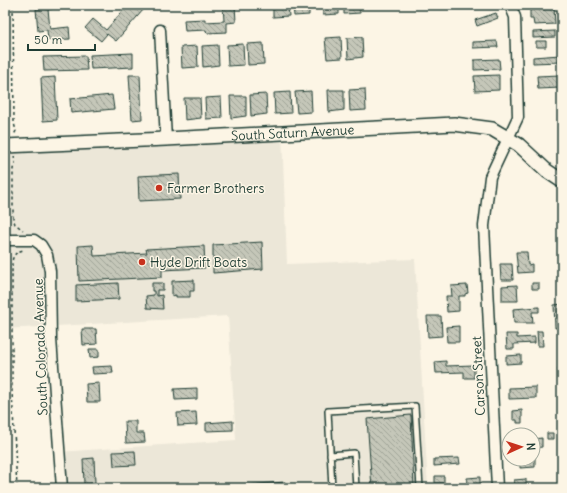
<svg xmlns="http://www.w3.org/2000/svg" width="567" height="493" font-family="Delius,sans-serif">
	<defs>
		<pattern id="building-back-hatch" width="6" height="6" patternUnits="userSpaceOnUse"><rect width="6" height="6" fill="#c5c7b9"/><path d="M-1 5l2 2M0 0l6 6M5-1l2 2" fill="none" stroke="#9fa397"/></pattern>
	</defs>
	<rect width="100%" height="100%" fill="#fcf5e5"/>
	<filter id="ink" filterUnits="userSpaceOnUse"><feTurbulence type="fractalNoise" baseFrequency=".025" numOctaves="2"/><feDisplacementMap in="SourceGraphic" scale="8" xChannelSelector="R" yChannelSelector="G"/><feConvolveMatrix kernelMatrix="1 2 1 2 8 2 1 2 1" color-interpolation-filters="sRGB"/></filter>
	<g filter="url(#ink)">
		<path fill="#ece7d8" d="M282 133 287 264 415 259 428 488H62L58 452 236 440 228 316 5 329V146Z"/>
		<path fill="url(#building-back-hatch)" stroke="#1f3d34" d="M40 5H51L52 9H48L50 29 69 27 70 39 48 40 47 30 38 31 36 9H40Z
			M128 5H140L144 9 116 41 107 34 101 41 85 28 93 19 106 30Z
			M223 5H235L236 22 227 23V32L207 33 206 30 185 31 184 20 205 19V22L224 21Z
			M273 5H288L289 16 273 17Z
			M293 5H309V15L294 16Z
			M323 5H339V14L323 15Z
			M344 5H360V13L344 14Z
			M465 5H475L467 9Z
			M554 8 555 24 534 25 533 19H530V10Z
			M496 13 498 18 477 26 475 20Z
			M555 31V37L533 38V32Z
			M341 37 342 58 327 59 325 38Z
			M362 37 363 57 348 59 347 38Z
			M497 41 498 47 473 48V42Z
			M536 41H546V47H536Z
			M263 43 264 64 248 65 247 44Z
			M243 44 244 65 228 66 227 45Z
			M218 45 219 65 203 67 202 46Z
			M197 46 198 67 182 68 181 47Z
			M133 53V67L91 69 90 55Z
			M560 55V62L533 63V57Z
			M86 56 87 70 44 71 43 57Z
			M499 59 500 69 474 70V60Z
			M129 75H140L142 119 132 120Z
			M499 75V90L475 91 474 76Z
			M560 75 561 88 538 89 537 76Z
			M55 77 57 120 43 121 41 78Z
			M365 89 366 110 350 111 349 90Z
			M328 90H344V110L329 112Z
			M311 91 312 112 297 113 295 92Z
			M290 92 291 113 275 114 274 93Z
			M266 94 267 114 251 116 250 95Z
			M112 95 114 109 71 113 70 99Z
			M230 96H246V116L231 118Z
			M221 97 222 118 206 119 205 98Z
			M184 98H200L201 118 185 120Z
			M179 174 180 199 139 201 138 176Z
			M560 227H562V247H561Z
			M262 242 263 269 213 273V245Z
			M93 245 94 256 147 253 146 249 204 246 205 268 162 270V277L79 281 78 246Z
			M516 252H527L528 265 532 264V272L518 273Z
			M500 264H512L513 280H501Z
			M194 280V291H190V297H176V295L172 296V281Z
			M118 283 119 299 76 301V285Z
			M152 283H163V290H157V296L162 295 163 309 147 308 146 296 154 295V291H152Z
			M532 283H539V289H532Z
			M467 285 468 293 465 294V296H459V311L447 312 446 296H452L451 286Z
			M517 285 518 301H502V286Z
			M562 304V327L555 328 554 305Z
			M539 307V312H532L533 323H514L513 309Z
			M427 316H441L442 336 428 337Z
			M459 326V342H447L446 327Z
			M82 329H96L97 344 83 345Z
			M537 331H542L543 346H538Z
			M506 334H517V338L535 337V343L514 344V349H507Z
			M89 349H99V357L90 358Z
			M521 355V363L506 364V356Z
			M446 361V366L474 365V378H464V372L436 373 435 362Z
			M112 366 113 373 93 374 92 367Z
			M558 369H562V386H561L560 377H559Z
			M99 383 100 402H87L86 384Z
			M536 387V398L509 399V388Z
			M197 388V399L175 400 174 389Z
			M522 410V423H517V420H513V411Z
			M196 412 197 425 178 426 177 413Z
			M411 415 414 488H372L367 419Z
			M125 421H136V433H144L145 442 126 443Z
			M233 421V430L206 431V423Z
			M547 433H553V439H547Z
			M542 438V447L533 448V439Z
			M135 451 136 465 114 466 113 452Z
			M533 454H535V467L520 468V459H533Z
			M94 458 95 483 84 484 83 459Z
			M459 458 460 464 434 466V459Z
			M435 476H444V483H435Z
			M480 477V488H468L467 478Z
			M526 479V488H515L514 480Z
			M285 482 286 488H245V485Z"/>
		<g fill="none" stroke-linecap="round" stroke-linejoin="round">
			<defs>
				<path id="service" d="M330 455 354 453 356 488
					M332 488 328 411 415 406 420 488"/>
				<path id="minor" d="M160 30 166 139
					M5 240H34L41 245 47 255 50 271 51 339 62 488
					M497 488 484 226 490 177 518 117 515 17 510 5"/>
				<g id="tertiary">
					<path id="s1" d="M5 146 166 139 454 124 492 129 519 145 547 171 562 181"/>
				</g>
			</defs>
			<use href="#service" stroke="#1f3d34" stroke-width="8"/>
			<use href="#minor" stroke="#1f3d34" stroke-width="13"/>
			<use href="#tertiary" stroke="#1f3d34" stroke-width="16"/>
			<path stroke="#1f3d34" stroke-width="1.5" stroke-dasharray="3 3" stroke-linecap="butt" d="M13 5 14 123 16 131 14 135
				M14 156 15 163 13 169V218L15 224 23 230
				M17 488 12 392V262C13 255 16 252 23 250"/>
			<use href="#service" stroke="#fcf5e5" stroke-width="5"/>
			<use href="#minor" stroke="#fcf5e5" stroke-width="10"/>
			<use href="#tertiary" stroke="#fcf5e5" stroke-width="13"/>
		</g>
	</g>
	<g fill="#c8321e" stroke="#fcf5e5" stroke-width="1.5">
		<circle cx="159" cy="188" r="4"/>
		<circle cx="142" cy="262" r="4"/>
	</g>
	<g text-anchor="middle" stroke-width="3" stroke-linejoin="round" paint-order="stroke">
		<g font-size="13" fill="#1f3d34" stroke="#fcf5e5">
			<text dy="5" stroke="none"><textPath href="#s1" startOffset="288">South Saturn Avenue</textPath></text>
			<text transform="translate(40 347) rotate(-92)" y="5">South Colorado Avenue</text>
			<text transform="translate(478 376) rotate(-93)" y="5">Carson Street</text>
		</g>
		<g font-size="13" fill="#1f3d34" stroke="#fcf5e5" text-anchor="start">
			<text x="167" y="193">Farmer Brothers</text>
			<text x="150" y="267">Hyde Drift Boats</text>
		</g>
	</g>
	<rect width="567" height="493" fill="none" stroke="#fcf5e5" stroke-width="20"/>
	<rect x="10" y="10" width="547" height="473" fill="none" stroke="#1f3d34" stroke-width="1.5" filter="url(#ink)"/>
	<g transform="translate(521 447) rotate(87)"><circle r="19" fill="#fcf5e5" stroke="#a4ab9e"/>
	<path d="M0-3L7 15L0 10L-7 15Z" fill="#c8321e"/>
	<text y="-6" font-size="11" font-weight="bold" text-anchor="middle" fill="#1f3d34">N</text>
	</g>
	<path d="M28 44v6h67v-6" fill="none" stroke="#1f3d34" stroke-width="2"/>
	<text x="34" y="44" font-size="12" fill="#1f3d34" stroke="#fcf5e5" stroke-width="3" paint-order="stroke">50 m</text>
</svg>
